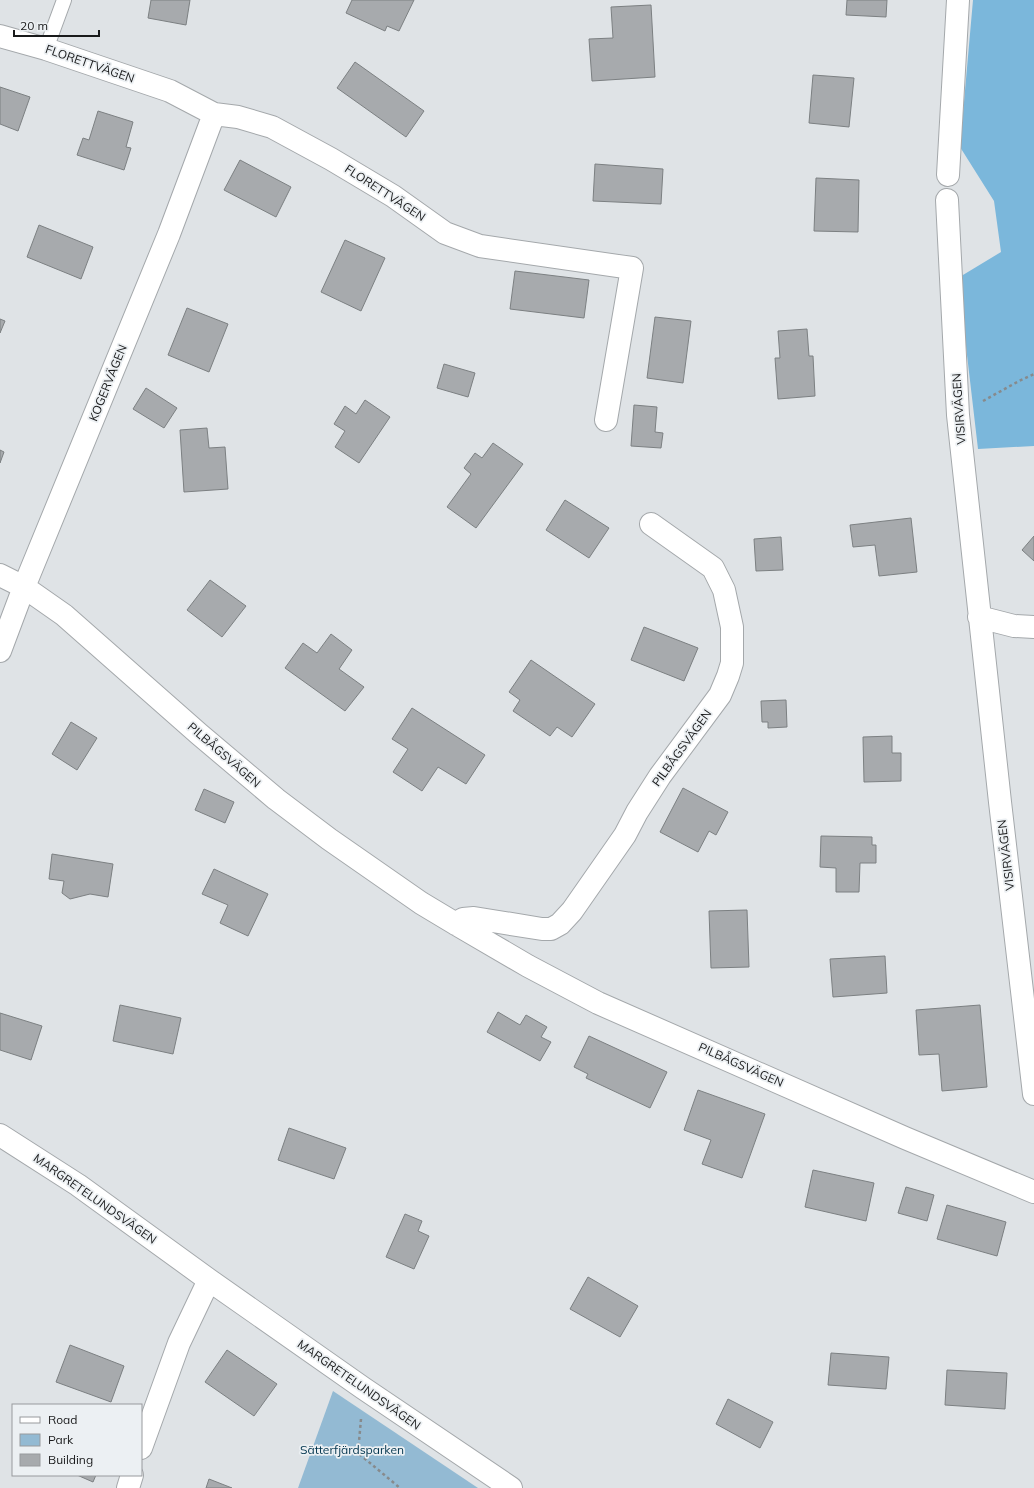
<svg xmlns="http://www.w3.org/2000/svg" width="1034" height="1488" font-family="Mulish,sans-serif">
	<rect width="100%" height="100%" fill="#dfe3e6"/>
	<path fill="#93bad3" d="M333 1391 478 1488H298Z"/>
	<path fill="#7bb7db" d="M973 0H1034V446L978 449 958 278 1001 252 994 201 960 147Z"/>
	<path fill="#a7aaad" stroke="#7c8082" d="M151 0H190L186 25 148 18Z
		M352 0H414L399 31 387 26 385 31 346 13Z
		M847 0H887L886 17 846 15Z
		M651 5 655 77 592 81 589 39 613 38 611 7Z
		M355 62 424 111 406 137 337 88Z
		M813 75 854 78 849 127 809 123Z
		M0 87 30 97 18 131 0 124Z
		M98 111 133 122 126 147 131 148 124 170 77 155 83 138 89 140Z
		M240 160 291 187 276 217 224 190Z
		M595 164 663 169 661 204 593 201Z
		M816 178 859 180 858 232 814 231Z
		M39 225 93 247 81 279 27 257Z
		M345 240 385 258 361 311 321 292Z
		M515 271 589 280 584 318 510 309Z
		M187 308 228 324 209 372 168 355Z
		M655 317 691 321 683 383 647 378Z
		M0 319 5 321 0 333Z
		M807 329 809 356H813L815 396 778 399 775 358H780L778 331Z
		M444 364 475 373 468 397 437 388Z
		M146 388 177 408 164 428 133 409Z
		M365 400 390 417 359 463 335 447 345 431 334 424 345 406 356 414Z
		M634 405 657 407 655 432 663 433 661 448 631 446Z
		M207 428 209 448 225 447 228 489 184 492 180 430Z
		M493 443 523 464 476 528 447 507 471 474 464 468 475 453 482 458Z
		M0 450 4 452 0 463Z
		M565 500 609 528 589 558 546 530Z
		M911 518 917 572 879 576 875 545 853 547 850 525Z
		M1034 536V561L1022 550Z
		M781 537 783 570 756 571 754 539Z
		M210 580 246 606 222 637 187 610Z
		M644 627 698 648 684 681 631 660Z
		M331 634 352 650 339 669 364 687 345 711 285 668 303 643 317 653Z
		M531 660 595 704 572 737 557 727 550 736 513 711 520 700 509 692Z
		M786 700 787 727 768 728V722H762L761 701Z
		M412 708 485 755 466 784 438 767 422 791 393 772 408 749 392 739Z
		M71 722 97 738 77 770 52 754Z
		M892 736V753H901V781L864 782 863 737Z
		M683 788 728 812 716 835 709 831 698 852 660 832Z
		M204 789 234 802 225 823 195 810Z
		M821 836 872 837V845H876V863H860L859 892H836V868L820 867Z
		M52 854 113 864 108 897 90 894 70 899 62 893 64 881 49 879Z
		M214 869 268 894 248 936 220 923 228 905 202 894Z
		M747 910 749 967 711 968 709 911Z
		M885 956 887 993 833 997 830 959Z
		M120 1005 181 1018 173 1054 113 1041Z
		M980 1005 987 1087 942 1091 939 1054 919 1055 916 1010Z
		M498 1012 520 1025 526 1015 547 1027 541 1037 551 1042 540 1061 487 1032Z
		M0 1013 42 1026 31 1060 0 1050Z
		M589 1036 667 1072 650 1108 586 1078 588 1074 574 1067Z
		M698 1090 765 1114 742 1178 702 1164 711 1140 684 1130Z
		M289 1128 346 1148 334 1179 278 1160Z
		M813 1170 874 1183 866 1221 805 1207Z
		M906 1187 934 1195 927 1221 898 1213Z
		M947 1205 1006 1222 997 1256 937 1239Z
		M405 1214 422 1221 418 1231 429 1236 414 1269 386 1257Z
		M588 1277 638 1306 620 1337 570 1309Z
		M70 1345 124 1366 111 1402 56 1382Z
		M227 1350 277 1384 254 1416 205 1382Z
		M831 1353 889 1357 886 1389 828 1385Z
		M947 1370 1007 1373 1005 1409 945 1405Z
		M728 1399 773 1422 760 1448 716 1424Z
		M77 1475H96L93 1482Z
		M209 1479 232 1488H206Z"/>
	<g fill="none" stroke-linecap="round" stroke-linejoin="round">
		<defs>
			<path id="lane" d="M46 49 64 0"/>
			<path id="street" d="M0 36 46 49 170 91 214 114 238 117 272 127 331 159 393 196 445 233 480 246 632 268 606 420
				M948 175 958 0
				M947 200 958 415 1000 802 1034 1094
				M0 575 24 587 64 615 199 734 276 799 329 839 421 903 456 924 528 966 598 1003 905 1138 1034 1192
				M979 617 1014 626 1034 627
				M0 651 24 587 169 234 214 114
				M456 924 463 919 474 918 542 929H551L560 924 572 911 625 835 637 812 660 776 720 695 728 676 732 663V627L724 590 713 568 651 524
				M0 1135 78 1185 209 1280 363 1388 511 1488
				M141 1448 179 1343 209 1280
				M128 1488 132 1475"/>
		</defs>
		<use href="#lane" stroke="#a4a8ab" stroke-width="16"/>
		<use href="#street" stroke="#a4a8ab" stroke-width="24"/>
		<path stroke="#878a8c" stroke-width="2.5" stroke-dasharray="3 3" stroke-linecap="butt" d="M983 401 1019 381 1034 374
			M361 1419 358 1453 400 1488"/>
		<use href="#lane" stroke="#fff" stroke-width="14"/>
		<use href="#street" stroke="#fff" stroke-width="22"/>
	</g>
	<g text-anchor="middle" stroke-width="3.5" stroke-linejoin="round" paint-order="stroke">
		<g font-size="12" fill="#191a1b" stroke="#ecf0f3">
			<text transform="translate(90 64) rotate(19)" y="4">FLORETTVÄGEN</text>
			<text transform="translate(385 193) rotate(33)" y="4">FLORETTVÄGEN</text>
			<text transform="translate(108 383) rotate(-68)" y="4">KOGERVÄGEN</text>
			<text transform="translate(959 409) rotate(-94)" y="4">VISIRVÄGEN</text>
			<text transform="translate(682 748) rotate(-54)" y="4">PILBÅGSVÄGEN</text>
			<text transform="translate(224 755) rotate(41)" y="4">PILBÅGSVÄGEN</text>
			<text transform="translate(1006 855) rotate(-97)" y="4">VISIRVÄGEN</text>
			<text transform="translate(741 1065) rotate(24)" y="4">PILBÅGSVÄGEN</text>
			<text transform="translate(95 1199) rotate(35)" y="4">MARGRETELUNDSVÄGEN</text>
			<text transform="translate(359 1385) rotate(35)" y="4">MARGRETELUNDSVÄGEN</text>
		</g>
		<g font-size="12" fill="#01344d" stroke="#ecf0f3">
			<text x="352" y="1454">Sätterfjärdsparken</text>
		</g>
	</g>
	<rect x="12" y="1404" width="130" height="72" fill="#ecf0f3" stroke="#989a9d"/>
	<rect x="20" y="1417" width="20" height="6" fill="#ffffff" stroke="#989a9d"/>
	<text x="48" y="1424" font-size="12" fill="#191a1b">Road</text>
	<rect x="20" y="1434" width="20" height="12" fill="#93bad3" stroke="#989a9d"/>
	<text x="48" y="1444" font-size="12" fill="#191a1b">Park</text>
	<rect x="20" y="1454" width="20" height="12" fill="#a7aaad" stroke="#989a9d"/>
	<text x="48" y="1464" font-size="12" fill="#191a1b">Building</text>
	<path d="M14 30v6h85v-6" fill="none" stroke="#191a1b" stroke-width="2"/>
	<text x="20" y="30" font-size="12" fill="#191a1b" stroke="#ecf0f3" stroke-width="3" paint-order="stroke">20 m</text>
</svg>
